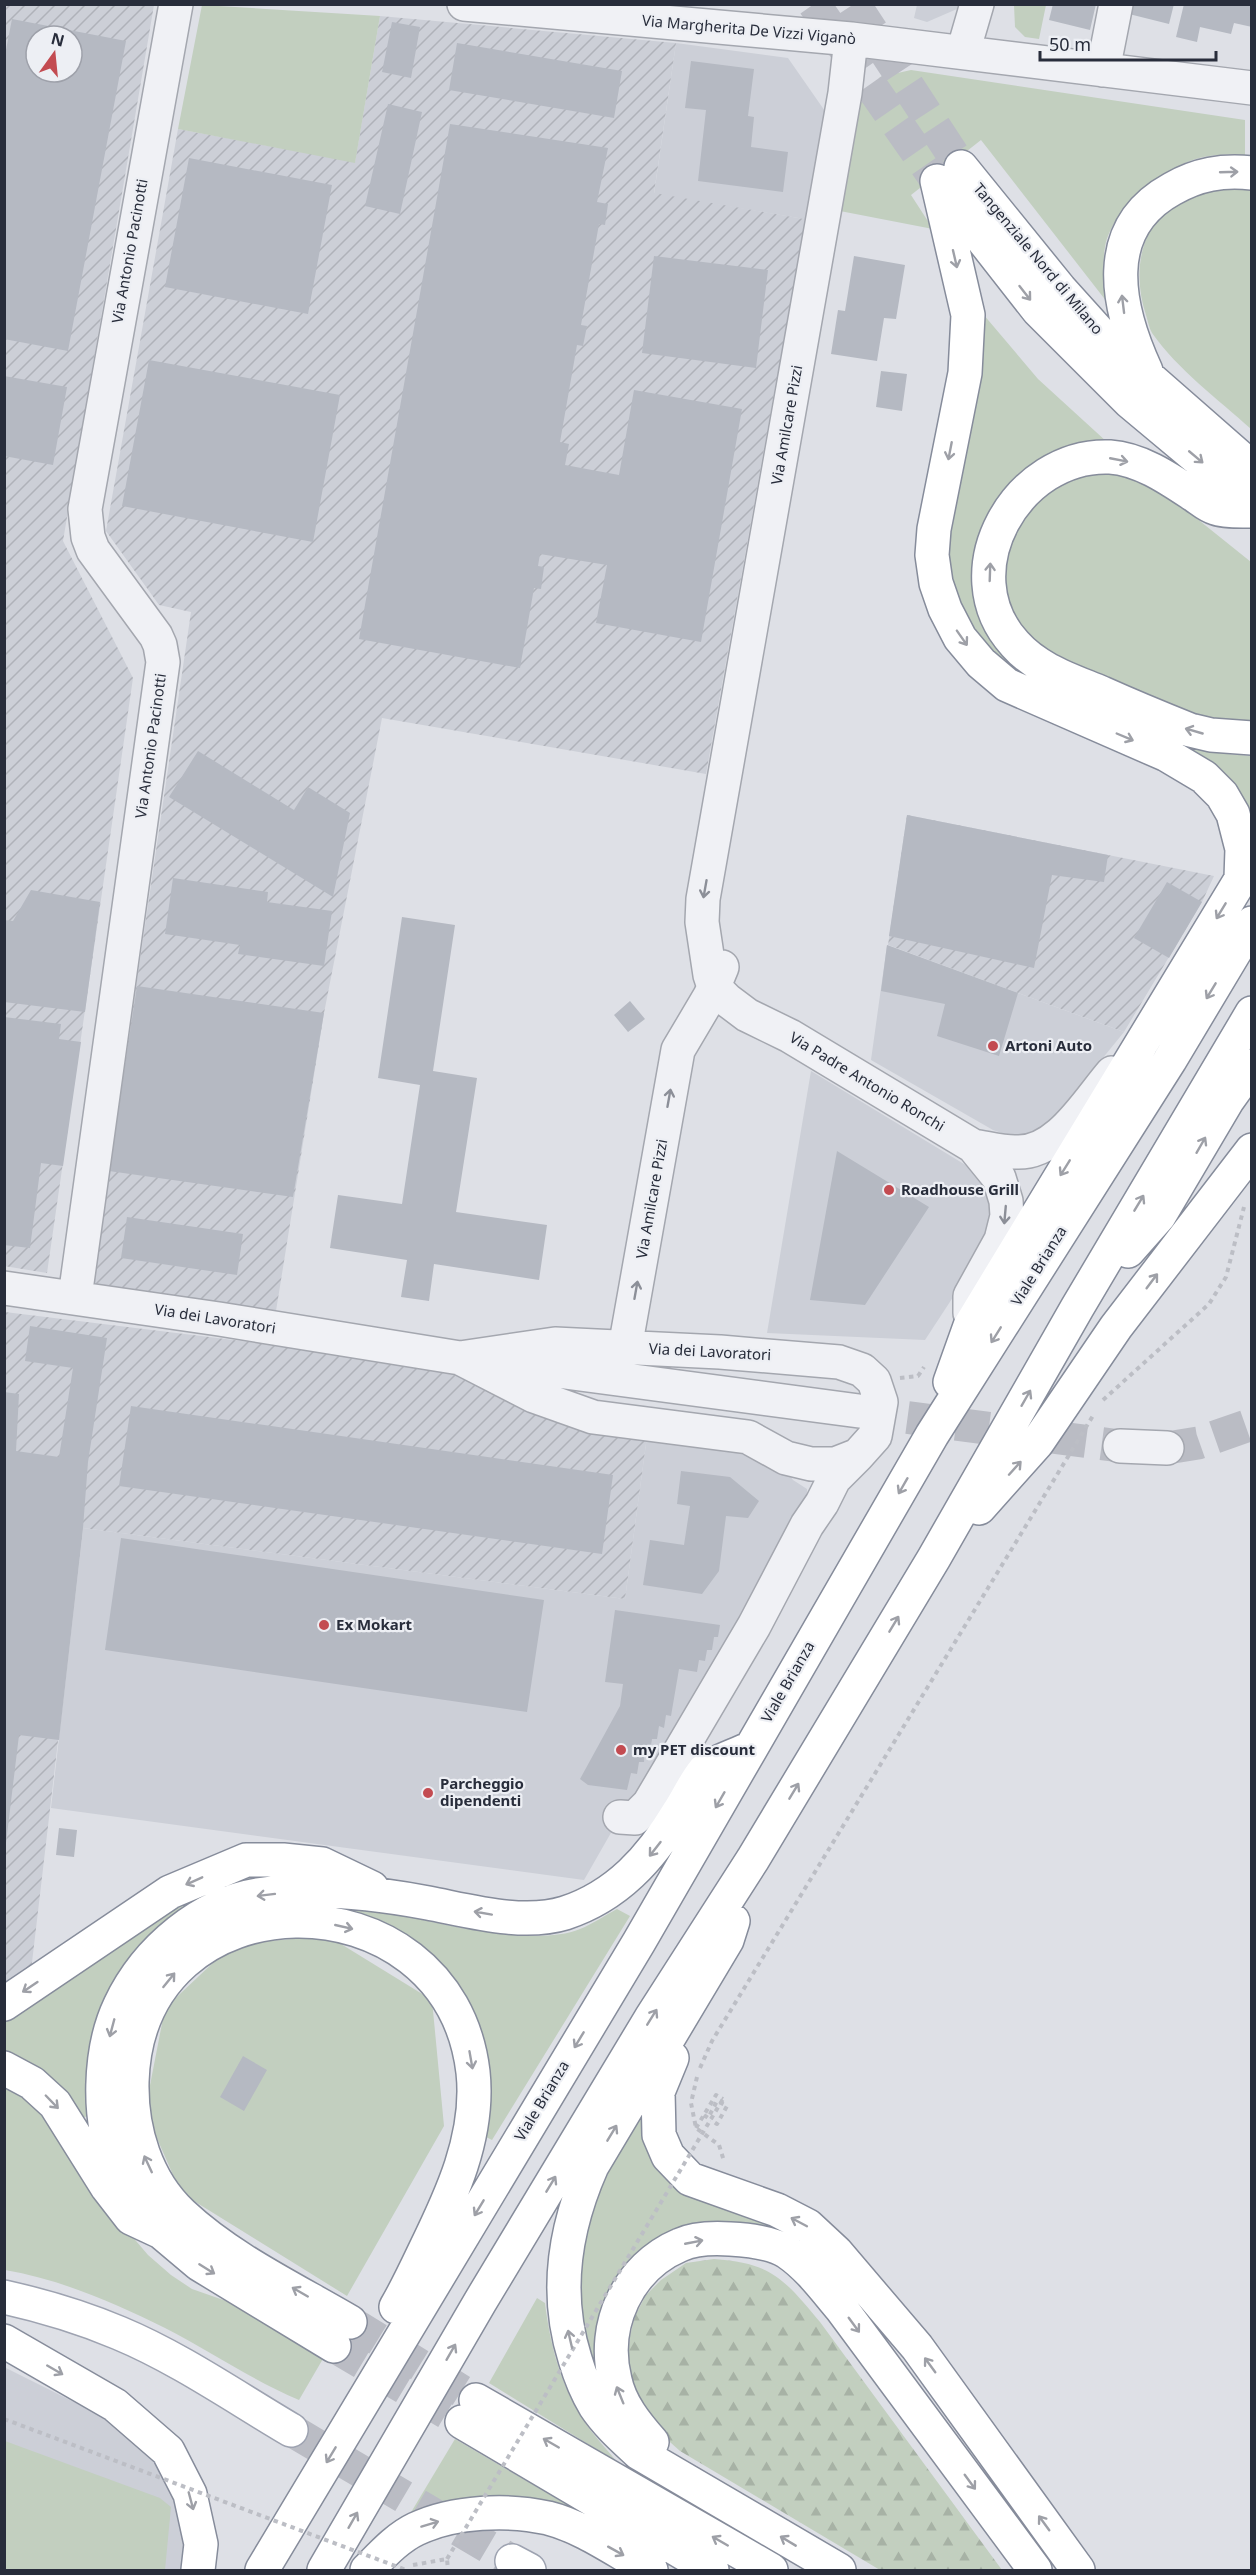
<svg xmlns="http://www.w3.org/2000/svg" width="1256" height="2575" font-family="'Noto Sans',sans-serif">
	<defs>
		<pattern id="industrial-furrows" width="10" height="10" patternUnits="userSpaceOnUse" patternTransform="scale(1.5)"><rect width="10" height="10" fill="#cccfd7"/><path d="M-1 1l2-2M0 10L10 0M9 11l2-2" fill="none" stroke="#afb2b9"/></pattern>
		<pattern id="forest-firs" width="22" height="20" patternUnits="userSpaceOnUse" patternTransform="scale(1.5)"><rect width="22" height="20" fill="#c2cfbf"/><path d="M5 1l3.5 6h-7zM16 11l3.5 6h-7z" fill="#a7b2a5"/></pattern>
	</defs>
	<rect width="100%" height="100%" fill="#dee0e6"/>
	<path fill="#cccfd7" d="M917 5V4L959 5 957 9 927 22 914 18Z
		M676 43 788 58 827 114 810 220 654 194Z
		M887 945 1124 1032 1045 1129 1016 1138 993 1130 871 1060Z
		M811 1071 982 1175 994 1206 993 1236 925 1340 767 1333Z
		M648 1429 781 1462 793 1480 807 1489V1500L638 1802 620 1817 584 1880 51 1808 83 1528 625 1599Z
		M4 2367 106 2418 153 2461 184 2509 183 2570H5Z"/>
	<path fill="url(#industrial-furrows)" fill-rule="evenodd" d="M4 5H154L63 541 133 678 47 1273 4 1266ZM36 36H72V72H36Z
		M380 16 676 43 654 193 810 220 775 387 706 774 382 718 324 1013 276 1311 92 1287 191 612 159 605 106 531 178 129 355 162Z
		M907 815 1214 876 1202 902 1124 1032 888 945Z
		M5 1312 494 1372 648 1429 625 1599 83 1528 31 1971 5 1989Z"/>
	<path fill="#c2cfbf" d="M202 5 380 16 355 163 178 129Z
		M1014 5H1046L1039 39 1025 37 1015 27Z
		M911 70 1245 120V155C1231 154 1217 154 1203 157 1165 166 1113 206 1105 247 1102 265 1105 284 1107 302L981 140 911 195 933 229 840 211 860 104 880 77Z
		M1213 186 1251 187V429C1218 399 1178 370 1152 333 1149 328 1148 321 1146 315 1134 279 1137 235 1168 209 1179 199 1199 193 1213 186Z
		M983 314 1038 379 1107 442C1021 451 1015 478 979 549L1040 685 1012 671 989 654 954 599 945 541Z
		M1090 472 1120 473 1160 489 1251 562V727L1211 724 1076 670 1023 634 1011 612 1005 588 1004 565 1016 522 1044 489Z
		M1170 743 1227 754 1251 756V836Z
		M249 1875 251 1881 224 1888 202 1897 171 1916 148 1939 91 2114 83 2118C63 2087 41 2062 5 2052L4 2021 39 2001 183 1901Z
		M322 1899C388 1908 521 1953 580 1929 593 1924 605 1915 617 1909L630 1916 492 2140 482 2135 474 2022 310 1908Z
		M328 1936 432 2000 444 2126 347 2296 181 2193 145 2111 165 2008 233 1944Z
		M4 2082 37 2100 119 2221 148 2255 171 2275 192 2289 252 2310 324 2357 299 2400C252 2380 210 2351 165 2328 115 2303 59 2279 5 2270Z
		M639 2119 645 2124 654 2152 781 2226 817 2250 697 2230 598 2349 595 2363 589 2366 575 2315 578 2256 604 2178Z
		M537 2298 545 2303C550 2344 560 2383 582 2418 592 2434 606 2448 617 2462L489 2383Z
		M455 2439 571 2507 526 2500 416 2517 410 2514Z
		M5 2441 160 2498 171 2507 165 2570H5Z"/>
	<path fill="url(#forest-firs)" d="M714 2259C772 2263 784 2279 820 2322L1002 2570H880L680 2451 652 2426 632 2384 628 2361 630 2336 635 2316 646 2295 661 2280 686 2263Z"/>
	<path fill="#b5b9c2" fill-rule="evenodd" d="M1053 4H1096L1090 30 1049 20Z
		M1127 4H1174L1169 24 1125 13Z
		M1184 4H1252V27L1234 23 1231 34 1200 27 1197 42 1176 37Z
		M12 19 126 41 68 351 4 339V60ZM36 36H72V72H36Z
		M392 22 420 27 411 78 382 72Z
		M457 43 622 71 614 118 449 90Z
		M691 61 754 69 748 116 754 117 751 147 788 152 783 192 698 181 706 110 685 108Z
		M388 104 422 112 400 214 365 206Z
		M450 124 608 148 597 202 608 204 605 225 599 224 581 325 587 326 583 346 577 345 560 442 569 444 565 465 619 475 634 390 742 409 701 642 596 623 607 565 540 554 538 566 544 567 541 589 534 588 520 668 359 639Z
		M189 158 332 185 308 314 165 287Z
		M654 256 768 270 756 368 642 353Z
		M854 256 905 265 896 319 884 318 877 361 831 354 838 310 845 311Z
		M149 360 340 395 313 542 122 506Z
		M881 371 907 374 902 411 876 407Z
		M4 376 67 387 53 465 4 456Z
		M198 751 294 810 308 787 350 813 333 897 169 797Z
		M907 815 1108 855 1104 882 1052 875 1034 968 889 936Z
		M173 878 268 892 267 902 332 911 324 966 238 954 240 945 165 934Z
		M1167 882 1202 902 1169 958 1134 938Z
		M31 890 100 902 85 1012 4 1002V920L13 921Z
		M402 917 455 925 433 1071 477 1078 456 1212 547 1225 539 1280 434 1264 429 1301 401 1297 407 1260 330 1248 338 1195 402 1204 420 1085 378 1078Z
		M887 945 1018 993 999 1056 937 1036 945 1004 881 991Z
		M137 986 324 1013 293 1197 109 1171Z
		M630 1001 645 1019 628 1032 614 1015Z
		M4 1017 61 1024 59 1039 81 1042 63 1166 41 1163 30 1248 4 1245Z
		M837 1151 929 1207 865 1305 810 1300Z
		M127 1217 243 1234 237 1275 121 1258Z
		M30 1326 107 1338 88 1462 83 1528 59 1740 19 1735 6 1843 4 1392 19 1394 16 1451 59 1457 73 1368 25 1361Z
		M131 1406 613 1475 602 1554 119 1486Z
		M681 1471 730 1477 759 1501 748 1518 726 1516 719 1571 702 1594 643 1585 650 1540 684 1545 690 1506 677 1504Z
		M121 1538 544 1600 527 1712 105 1650Z
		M615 1610 720 1625 718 1637H714L712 1650H707L705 1661 699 1660 697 1672 679 1669 671 1716 666 1715 664 1728 659 1726 657 1739H652L650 1751 645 1750 644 1762H639L637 1774 631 1773 627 1790 588 1785 580 1779 620 1706 623 1684 605 1682Z
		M59 1828 77 1830 74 1857 56 1855Z
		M243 2056 267 2070 244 2111 220 2097Z"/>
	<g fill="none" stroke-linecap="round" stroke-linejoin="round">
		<path stroke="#babcc4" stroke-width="33" stroke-dasharray="33 16" stroke-linecap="butt" d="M859 1411 1120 1446
			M1167 1448 1198 1443 1252 1424"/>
		<path stroke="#babcc4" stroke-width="33" stroke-dasharray="33 16" stroke-linecap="butt" d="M291 2430 512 2561"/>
		<path stroke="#babcc4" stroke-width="33" stroke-dasharray="33 16" stroke-linecap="butt" d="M814 4 937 181
			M854 4 961 167
			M350 2322 476 2400
			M334 2346 462 2422"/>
		<defs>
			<path id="minor" d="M464 4 851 39 1252 88
				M851 39 845 93 703 899 702 922 710 975 714 987 727 1000 747 1015 790 1036 973 1146 999 1178 1006 1201 1007 1216 1001 1240 970 1296V1313
				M963 52 977 4
				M1103 70 1116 4
				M973 1146C987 1148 1001 1152 1015 1152 1057 1155 1087 1102 1112 1073
				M4 1288 219 1319 460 1358 859 1411
				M75 1297 163 662 160 645 156 636 93 550 88 537 85 509 176 4
				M555 1344 720 1352 839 1362 862 1370 874 1381 881 1402 875 1436 858 1455 835 1464H811L786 1458 748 1437 593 1417 534 1396 460 1358Z
				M625 1348 678 1050 710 996 722 967
				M1120 1446 1167 1448
				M620 1817 635 1818 649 1804 754 1626 807 1525 822 1503 834 1479 858 1455"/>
			<path id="major" d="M4 2297C44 2306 81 2317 119 2333 179 2358 235 2397 291 2430
				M512 2561 529 2570"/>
			<path id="highway" d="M961 167 1060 289 1106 340 1252 468
				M937 181 968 315 965 373 934 529 932 555 936 583 945 609 960 638 981 663 1007 685 1167 755 1204 777 1222 795 1233 814 1242 849 1241 878
				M944 190 1038 310 1130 402 1252 504
				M1146 371C1117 308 1099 229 1172 189 1198 174 1222 170 1252 173
				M1252 511C1240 511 1226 512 1215 508 1207 506 1199 498 1192 494 1168 478 1140 459 1110 457 1017 453 949 572 1015 644 1038 670 1071 680 1102 693 1131 706 1160 718 1190 730L1211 735 1252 738
				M1128 1251 1159 1216 1227 1101 1252 1066
				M950 1382 970 1326 1252 861
				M979 1508 1037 1443 1116 1327 1252 1150
				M733 1921 727 1940 592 2166C564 2229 554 2293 575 2359 580 2376 586 2391 595 2406 607 2424 623 2438 639 2453L839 2570
				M4 2004 170 1892 246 1860H283L322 1864 372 1888
				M672 2058 658 2092 659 2135 668 2156 690 2179 777 2210 808 2226 836 2252 917 2347 1078 2570
				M4 2068 32 2083 55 2104 107 2187 131 2218 161 2232 199 2264 334 2346
				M161 2232C147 2210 130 2189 118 2165 96 2122 99 2049 120 2005 146 1950 202 1902 264 1894 318 1886 375 1893 428 1903 470 1911 523 1926 565 1913 617 1896 651 1858 678 1813 687 1800 694 1783 704 1771 712 1763 738 1754 749 1749
				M350 2322C294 2289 230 2259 182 2214 146 2180 131 2130 132 2082 138 1869 449 1869 473 2072 480 2136 451 2197 424 2252 415 2271 406 2290 396 2307
				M4 2341 115 2405 168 2451 190 2494 201 2544 198 2570
				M476 2400 771 2570
				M462 2422 712 2570
				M652 2442C636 2424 620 2404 615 2380 601 2325 628 2267 680 2245 695 2238 714 2238 730 2239 748 2240 771 2242 787 2252 809 2267 824 2288 841 2308L1035 2570
				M262 2570 639 1942 932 1435 1170 1060 1252 923
				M324 2570 480 2302 651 2018 753 1859 934 1558 1077 1308 1252 1013
				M367 2570C382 2555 397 2538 416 2529 454 2511 508 2509 548 2518 584 2527 619 2553 651 2570"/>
		</defs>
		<use href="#minor" stroke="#a4a7af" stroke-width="36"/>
		<use href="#major" stroke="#9ea3b1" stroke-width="36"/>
		<use href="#highway" stroke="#868c9b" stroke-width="36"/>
		<path stroke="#bcbec5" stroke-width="4" stroke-dasharray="4.5 4.5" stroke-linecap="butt" d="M900 1378 918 1376 924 1367
			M1103 1400 1209 1304 1226 1277 1244 1207
			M700 2068 712 2041 1094 1414
			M697 2077 691 2103 696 2128 719 2145 724 2161
			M704 2115 708 2118 717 2101 727 2106 717 2124 711 2120
			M696 2128 716 2095 723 2099
			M413 2565 447 2559 448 2570"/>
		<use href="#minor" stroke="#f0f1f5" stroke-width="33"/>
		<use href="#major" stroke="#fff" stroke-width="33"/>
		<use href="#highway" stroke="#fff" stroke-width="33"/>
		<path stroke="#bcbec5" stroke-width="4" stroke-dasharray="4.5 4.5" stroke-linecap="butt" d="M4 2419 406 2570
			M447 2559 723 2099"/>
	</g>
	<defs><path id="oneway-shaft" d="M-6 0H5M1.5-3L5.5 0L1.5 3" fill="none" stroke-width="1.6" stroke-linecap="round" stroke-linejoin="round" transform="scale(1.5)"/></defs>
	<g stroke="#9ea0a7">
		<use href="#oneway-shaft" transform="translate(1229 172) rotate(-2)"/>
		<use href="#oneway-shaft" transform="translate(955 259) rotate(77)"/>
		<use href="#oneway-shaft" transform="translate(1025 293) rotate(52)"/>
		<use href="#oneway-shaft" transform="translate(1123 304) rotate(-97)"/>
		<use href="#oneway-shaft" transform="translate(950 451) rotate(101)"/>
		<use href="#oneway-shaft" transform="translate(1196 457) rotate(40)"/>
		<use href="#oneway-shaft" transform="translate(1119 460) rotate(11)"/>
		<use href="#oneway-shaft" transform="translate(990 572) rotate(-88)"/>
		<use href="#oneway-shaft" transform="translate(962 638) rotate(55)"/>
		<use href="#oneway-shaft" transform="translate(1194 731) rotate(-164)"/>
		<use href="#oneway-shaft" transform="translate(1125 737) rotate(23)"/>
		<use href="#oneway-shaft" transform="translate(1221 911) rotate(121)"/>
		<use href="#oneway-shaft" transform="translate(1211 991) rotate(121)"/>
		<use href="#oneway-shaft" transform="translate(1201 1145) rotate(-60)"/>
		<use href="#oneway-shaft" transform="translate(1065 1168) rotate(122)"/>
		<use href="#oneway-shaft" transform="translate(1139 1203) rotate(-59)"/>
		<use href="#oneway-shaft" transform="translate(1152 1281) rotate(-53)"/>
		<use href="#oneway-shaft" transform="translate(996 1335) rotate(122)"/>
		<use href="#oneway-shaft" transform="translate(1026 1398) rotate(-60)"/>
		<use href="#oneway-shaft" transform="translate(1015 1468) rotate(-48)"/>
		<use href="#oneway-shaft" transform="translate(903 1486) rotate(120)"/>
		<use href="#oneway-shaft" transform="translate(894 1624) rotate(-59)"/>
		<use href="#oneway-shaft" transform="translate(794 1791) rotate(-59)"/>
		<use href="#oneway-shaft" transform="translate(720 1800) rotate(120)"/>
		<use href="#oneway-shaft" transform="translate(655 1849) rotate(128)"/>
		<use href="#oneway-shaft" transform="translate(194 1881) rotate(156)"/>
		<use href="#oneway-shaft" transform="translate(266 1895) rotate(173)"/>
		<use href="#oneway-shaft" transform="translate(483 1913) rotate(-170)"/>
		<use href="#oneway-shaft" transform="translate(344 1927) rotate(13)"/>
		<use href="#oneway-shaft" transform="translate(169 1980) rotate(-51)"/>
		<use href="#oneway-shaft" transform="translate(30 1987) rotate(146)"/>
		<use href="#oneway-shaft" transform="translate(652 2017) rotate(-58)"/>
		<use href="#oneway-shaft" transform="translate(112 2028) rotate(105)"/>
		<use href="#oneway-shaft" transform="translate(579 2040) rotate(121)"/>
		<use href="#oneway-shaft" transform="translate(471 2060) rotate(80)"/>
		<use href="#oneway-shaft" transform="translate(52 2102) rotate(46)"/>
		<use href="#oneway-shaft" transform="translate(612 2133) rotate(-59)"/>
		<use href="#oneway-shaft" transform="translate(148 2164) rotate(-115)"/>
		<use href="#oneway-shaft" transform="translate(551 2184) rotate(-59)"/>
		<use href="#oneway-shaft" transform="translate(479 2208) rotate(121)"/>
		<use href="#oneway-shaft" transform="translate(799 2222) rotate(-152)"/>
		<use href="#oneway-shaft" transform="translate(694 2242) rotate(-11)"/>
		<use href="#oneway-shaft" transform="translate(207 2269) rotate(32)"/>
		<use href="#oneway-shaft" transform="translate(300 2292) rotate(-150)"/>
		<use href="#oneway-shaft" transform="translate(854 2325) rotate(54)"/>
		<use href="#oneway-shaft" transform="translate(570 2339) rotate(-103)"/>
		<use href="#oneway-shaft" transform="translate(451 2352) rotate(-60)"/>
		<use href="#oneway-shaft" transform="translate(930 2365) rotate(-126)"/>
		<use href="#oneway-shaft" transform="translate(55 2370) rotate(30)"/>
		<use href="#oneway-shaft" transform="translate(620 2395) rotate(-112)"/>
		<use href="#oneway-shaft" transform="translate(551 2443) rotate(-150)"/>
		<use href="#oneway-shaft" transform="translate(331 2455) rotate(121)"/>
		<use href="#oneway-shaft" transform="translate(970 2482) rotate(54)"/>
		<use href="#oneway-shaft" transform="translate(191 2501) rotate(75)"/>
		<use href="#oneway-shaft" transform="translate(353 2520) rotate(-60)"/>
		<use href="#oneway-shaft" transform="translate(1044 2523) rotate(-126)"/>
		<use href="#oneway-shaft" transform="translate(430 2524) rotate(-17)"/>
		<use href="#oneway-shaft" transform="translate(720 2541) rotate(-150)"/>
		<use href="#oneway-shaft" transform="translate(788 2541) rotate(-149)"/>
		<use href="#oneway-shaft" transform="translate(616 2551) rotate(29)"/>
	</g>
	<g stroke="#8c8f98">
		<use href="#oneway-shaft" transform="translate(705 889) rotate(100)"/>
		<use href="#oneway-shaft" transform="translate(669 1098) rotate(-80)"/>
		<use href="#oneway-shaft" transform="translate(1005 1215) rotate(95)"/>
		<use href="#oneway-shaft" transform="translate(636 1290) rotate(-80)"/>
	</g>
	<g fill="#c34b51" stroke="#edeff4" stroke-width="2">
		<circle cx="993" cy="1046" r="6"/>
		<circle cx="889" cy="1190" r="6"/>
		<circle cx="324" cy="1625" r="6"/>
		<circle cx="621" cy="1750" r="6"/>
		<circle cx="428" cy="1793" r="6"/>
	</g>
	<g text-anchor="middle" stroke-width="4.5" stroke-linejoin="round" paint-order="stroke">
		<g font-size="15" fill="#282d3b" stroke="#edeff4">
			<text transform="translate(749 30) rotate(5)" y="5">Via Margherita De Vizzi Viganò</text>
			<text transform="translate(130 251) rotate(-80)" y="5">Via Antonio Pacinotti</text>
			<text transform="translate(1038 259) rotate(50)" y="5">Tangenziale Nord di Milano</text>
			<text transform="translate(787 425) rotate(-80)" y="5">Via Amilcare Pizzi</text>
			<text transform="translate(151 746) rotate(-82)" y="5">Via Antonio Pacinotti</text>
			<text transform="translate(867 1082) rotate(31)" y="5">Via Padre Antonio Ronchi</text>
			<text transform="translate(652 1199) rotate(-80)" y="5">Via Amilcare Pizzi</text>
			<text transform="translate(1039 1266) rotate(-58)" y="5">Viale Brianza</text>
			<text transform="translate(215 1319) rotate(9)" y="5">Via dei Lavoratori</text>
			<text transform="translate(710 1352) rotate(3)" y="5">Via dei Lavoratori</text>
			<text transform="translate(788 1682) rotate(-60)" y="5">Viale Brianza</text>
			<text transform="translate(542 2101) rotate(-59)" y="5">Viale Brianza</text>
		</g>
		<g font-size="15" font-weight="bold" fill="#282d3b" stroke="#edeff4" text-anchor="start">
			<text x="1005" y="1051">Artoni Auto</text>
			<text x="901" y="1195">Roadhouse Grill</text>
			<text x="336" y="1630">Ex Mokart</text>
			<text x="633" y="1755">my PET discount</text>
			<text x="440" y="1789">Parcheggio<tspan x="440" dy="17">dipendenti</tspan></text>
		</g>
	</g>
	<rect width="1256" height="2575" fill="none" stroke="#282d3b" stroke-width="12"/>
	<g transform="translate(54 54) rotate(15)"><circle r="28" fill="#edeff4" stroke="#9ea1aa" stroke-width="1.5"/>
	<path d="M0-4.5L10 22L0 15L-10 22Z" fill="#c34b51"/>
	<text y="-9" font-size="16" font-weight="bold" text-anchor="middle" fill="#282d3b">N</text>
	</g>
	<path d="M1040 51v9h176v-9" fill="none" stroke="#282d3b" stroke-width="3"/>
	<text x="1049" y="51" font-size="18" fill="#282d3b" stroke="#edeff4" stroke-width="4.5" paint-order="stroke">50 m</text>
</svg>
